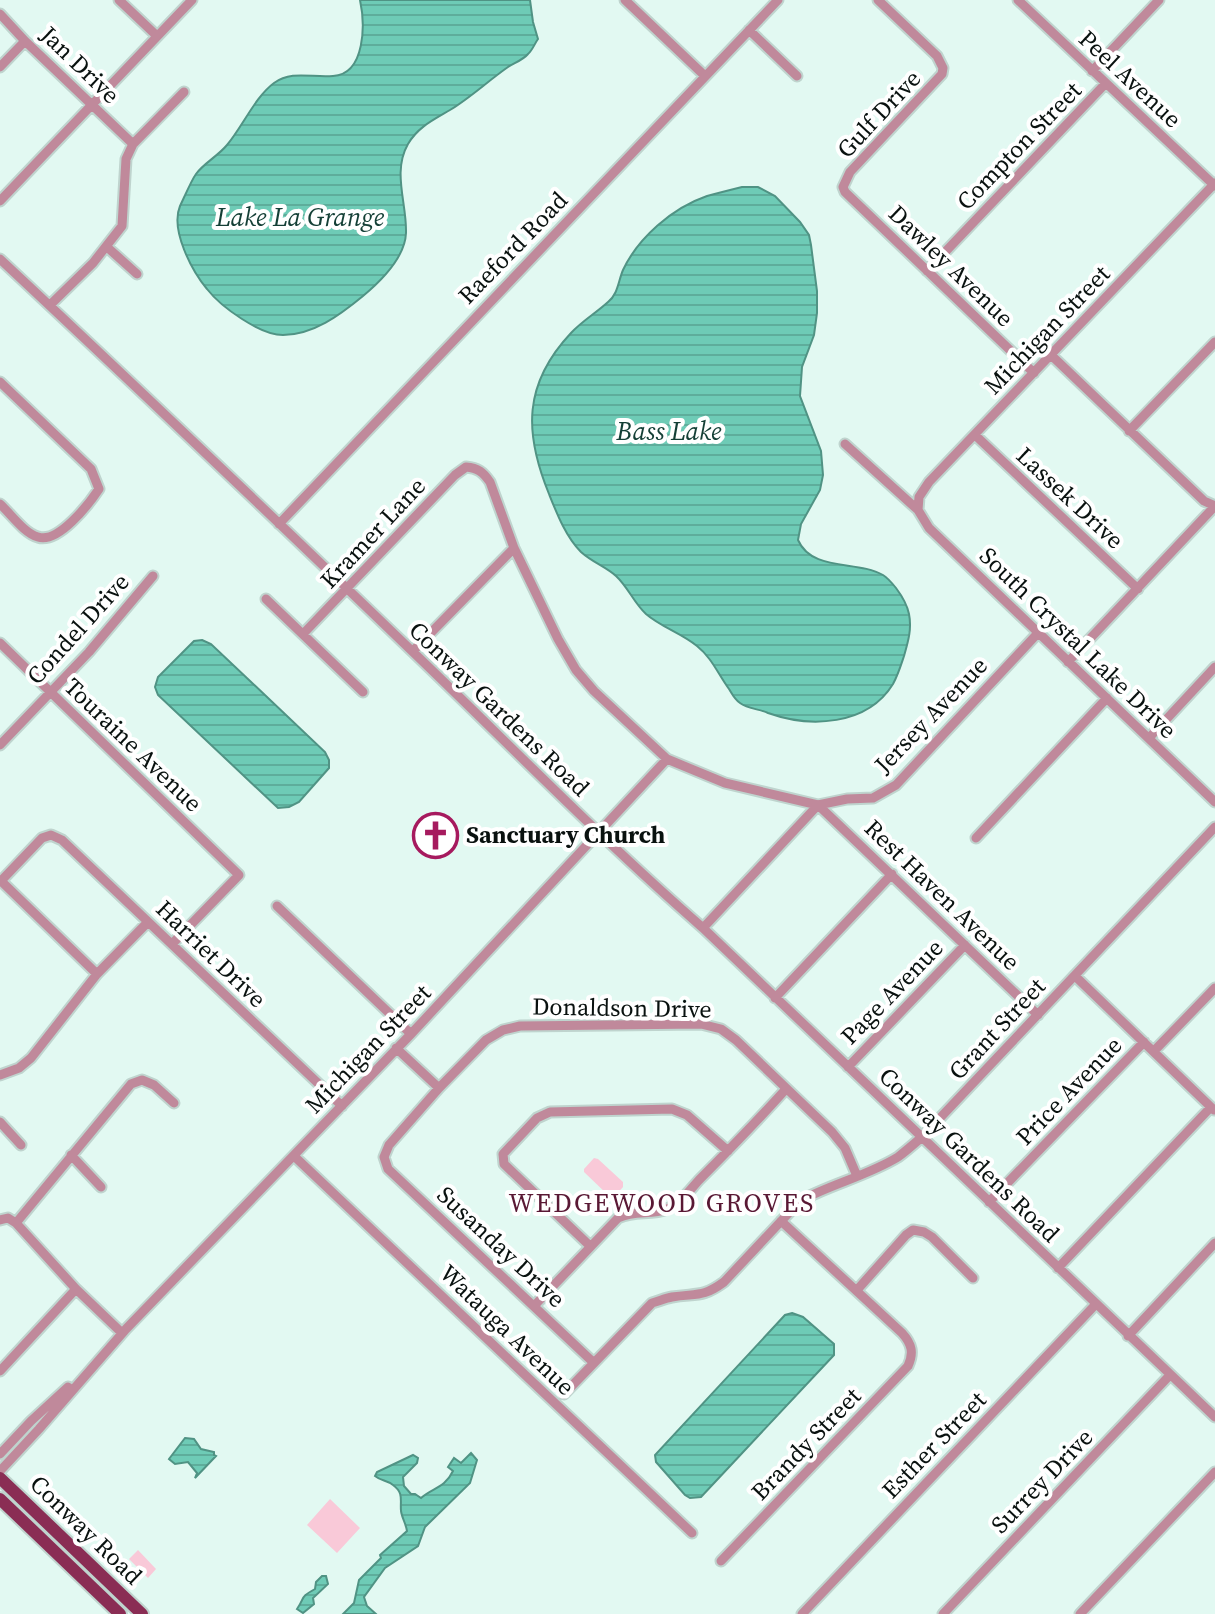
<svg xmlns="http://www.w3.org/2000/svg" width="1215" height="1614" font-family="'Source Serif 4',serif">
	<defs>
		<pattern id="water-rules" width="6" height="5" patternUnits="userSpaceOnUse" patternTransform="scale(2)"><rect width="6" height="5" fill="#6ecbb6"/><path d="M0 2.5h6" fill="none" stroke="#5ead9b"/></pattern>
	</defs>
	<rect width="100%" height="100%" fill="#e2f9f2"/>
	<path fill="#f9c9d8" d="M594 1158 598 1159 623 1182V1187L614 1197 609 1196 584 1172V1169Z
		M330 1499 360 1528 337 1553 307 1525Z
		M138 1550 156 1569 148 1578 129 1559Z"/>
	<path fill="url(#water-rules)" stroke="#509384" stroke-width="2" d="M360 0H530L533 22 538 39C535 43 532 51 528 54 523 60 514 63 508 67 488 81 470 98 450 110 433 120 418 127 408 144 392 172 407 203 406 233 405 258 381 281 363 296 340 315 313 335 283 335 260 335 221 307 207 289 192 271 170 230 180 206 184 198 191 181 196 174 204 163 218 156 227 145 243 126 255 97 274 83 292 70 312 78 333 76 366 74 365 23 360 0Z
		M742 187H758L775 196 800 222 809 235 811 245 817 291V313L814 335 802 367 800 396 821 451 823 475 820 490 801 524 798 540C812 572 857 560 883 575 888 578 892 583 896 588 902 596 907 604 909 614 912 629 908 642 904 656 901 665 898 675 893 684 867 726 810 728 768 713 760 709 748 709 740 703 735 700 732 694 729 689 718 674 712 658 697 646 681 633 661 627 646 614 634 603 628 587 616 576 606 567 592 562 581 552 566 537 557 514 549 494 524 433 523 384 571 333 582 321 596 313 608 302 618 294 618 282 623 270 638 238 672 208 707 196 718 193 730 190 742 187Z
		M202 640 211 644 325 752 329 760V768L299 802 289 807 278 808 158 695 155 687 158 677 194 641Z
		M792 1313 803 1317 834 1344V1355L701 1497 690 1498 685 1495 656 1462 655 1455 785 1315Z
		M185 1438 194 1439 201 1449 214 1452V1455L216 1456 195 1478 197 1473 188 1462 175 1464 169 1459Z
		M471 1453 477 1460 470 1483 425 1527 418 1546 385 1568 364 1597 367 1606 376 1614H343L354 1603 359 1580 381 1558 380 1555 407 1531C406 1524 402 1518 401 1511 400 1500 404 1493 393 1485 387 1480 381 1481 375 1476L377 1472 413 1455 418 1458 417 1463 403 1477 404 1486 411 1494H415L421 1498C432 1488 445 1488 453 1471L448 1467 454 1458 461 1463Z
		M322 1576H326L328 1584 313 1598 314 1604 303 1613 297 1609C306 1596 299 1598 315 1589L316 1582Z"/>
	<g fill="none" stroke-linecap="round" stroke-linejoin="round">
		<defs>
			<path id="minor" d="M119 0 157 36
				M625 0 705 76
				M878 0 937 56 943 68 942 74 850 172 843 187 845 192 1034 373
				M1018 0 1215 186
				M0 14 25 41 133 144
				M749 30 797 76
				M0 67 25 41
				M1092 71 1159 0
				M0 201 192 0
				M107 247 137 274
				M0 259C139 389 276 520 413 652 509 744 602 840 703 928L1215 1417
				M927 271 1106 83
				M50 305 93 263 122 226 126 159 133 144 184 92
				M1051 355 1204 501 1215 506
				M0 382 91 469 99 489C89 504 58 544 38 537 24 533 11 514 0 504
				M1129 431 1215 342
				M975 435 1138 589
				M845 444 918 510 929 528 1215 802
				M918 510 919 497 929 482 1215 183
				M279 524 778 0
				M266 599 363 692
				M303 634 455 475 466 467C478 468 483 472 490 482L514 548 558 639 576 670 594 691 667 759 725 783 818 805
				M0 643 239 875 172 944
				M413 651 514 548
				M1068 662 1215 506
				M1149 738 1215 667
				M0 745 89 652 153 576
				M818 805 1038 1015
				M976 838 1107 698
				M0 880 97 974
				M1 881 42 838 51 835 62 840 342 1106
				M277 906 411 1034
				M703 928 818 805 847 799 873 798 896 785 1038 633
				M1075 976 1214 1110
				M775 998 892 874
				M396 1048 439 1088
				M1154 1051 1215 988
				M848 1067 965 945
				M0 1075 19 1068 31 1058 97 974 148 922
				M0 1122 21 1145
				M71 1155 101 1187
				M294 1156 692 1533
				M989 1202 1144 1042
				M0 1220 8 1218 16 1223 76 1289 122 1333
				M16 1223 131 1084 142 1080 154 1085 174 1103
				M590 1246 504 1164 503 1154 537 1118 550 1112 672 1109 687 1115 728 1151
				M1058 1268 1211 1107
				M857 1290 906 1235 913 1230 924 1232 932 1237 973 1278
				M534 1306 618 1218C636 1209 650 1216 667 1209 679 1205 690 1190 699 1180 729 1150 758 1120 786 1089
				M1128 1336 1215 1243
				M594 1363 388 1169 384 1157 389 1145 439 1088 486 1040 503 1030 520 1026 701 1024 721 1029 736 1040 832 1132 845 1148 857 1176
				M0 1371 76 1289
				M564 1394 652 1303C659 1301 666 1298 672 1297 697 1293 702 1298 724 1282L800 1201C831 1184 867 1176 898 1157 906 1151 914 1144 922 1137L1215 827
				M0 1454 31 1421 68 1387
				M0 1471 39 1429 126 1329 411 1034 667 759
				M721 1561 908 1366C914 1353 912 1344 902 1333L781 1221
				M802 1614 1096 1304
				M943 1614 1170 1375
				M1080 1614 1215 1472"/>
			<path id="major" d="M0 1478 142 1614
				M0 1499 120 1614"/>
		</defs>
		<use href="#minor" stroke="#bfd4ce" stroke-width="13"/>
		<use href="#major" stroke="#bfd4ce" stroke-width="16"/>
		<use href="#minor" stroke="#c0899b" stroke-width="9"/>
		<use href="#major" stroke="#8a2d54" stroke-width="12"/>
	</g>
	<defs>
		<symbol id="church-ring" viewBox="-11 -11 22 22"><circle r="9.5" fill="#fff" stroke="#a61a5e" stroke-width="1.5"/><path d="M-1.2-6h2.4v3.5h3.3v2.4h-3.3V6h-2.4V-.1h-3.3v-2.4h3.3Z" fill="#a61a5e"/></symbol>
	</defs>
	<g fill-rule="evenodd">
		<use href="#church-ring" x="410" y="810" width="51" height="51"/>
	</g>
	<g text-anchor="middle" stroke-width="8" stroke-linejoin="round" paint-order="stroke">
		<g font-size="24" fill="#09110f" stroke="#fff">
			<text transform="translate(80 65) rotate(44)" y="8">Jan Drive</text>
			<text transform="translate(1130 79) rotate(43)" y="8">Peel Avenue</text>
			<text transform="translate(879 114) rotate(-47)" y="8">Gulf Drive</text>
			<text transform="translate(1019 146) rotate(-46)" y="8">Compton Street</text>
			<text transform="translate(513 248) rotate(-46)" y="8">Raeford Road</text>
			<text transform="translate(951 266) rotate(44)" y="8">Dawley Avenue</text>
			<text transform="translate(1047 330) rotate(-46)" y="8">Michigan Street</text>
			<text transform="translate(1070 498) rotate(43)" y="8">Lassek Drive</text>
			<text transform="translate(373 533) rotate(-47)" y="8">Kramer Lane</text>
			<text transform="translate(78 629) rotate(-48)" y="8">Condel Drive</text>
			<text transform="translate(1078 643) rotate(44)" y="8">South Crystal Lake Drive</text>
			<text transform="translate(499 709) rotate(44)" y="8">Conway Gardens Road</text>
			<text transform="translate(931 715) rotate(-46)" y="8">Jersey Avenue</text>
			<text transform="translate(133 745) rotate(44)" y="8">Touraine Avenue</text>
			<text transform="translate(942 895) rotate(44)" y="8">Rest Haven Avenue</text>
			<text transform="translate(211 954) rotate(44)" y="8">Harriet Drive</text>
			<text transform="translate(892 992) rotate(-46)" y="8">Page Avenue</text>
			<text transform="translate(622 1008) rotate(1)" y="8">Donaldson Drive</text>
			<text transform="translate(997 1029) rotate(-47)" y="8">Grant Street</text>
			<text transform="translate(368 1049) rotate(-46)" y="8">Michigan Street</text>
			<text transform="translate(1069 1091) rotate(-46)" y="8">Price Avenue</text>
			<text transform="translate(969 1155) rotate(44)" y="8">Conway Gardens Road</text>
			<text transform="translate(501 1247) rotate(43)" y="8">Susanday Drive</text>
			<text transform="translate(507 1330) rotate(44)" y="8">Watauga Avenue</text>
			<text transform="translate(806 1444) rotate(-46)" y="8">Brandy Street</text>
			<text transform="translate(934 1445) rotate(-46)" y="8">Esther Street</text>
			<text transform="translate(1042 1481) rotate(-46)" y="8">Surrey Drive</text>
			<text transform="translate(86 1530) rotate(44)" y="8">Conway Road</text>
		</g>
		<g font-size="24" font-weight="bold" fill="#09110f" stroke="#fff" text-anchor="start">
			<text x="466" y="843">Sanctuary Church</text>
		</g>
		<g font-size="26" font-style="italic" fill="#143f36" stroke="#fff">
			<text x="300" y="226">Lake La Grange</text>
			<text x="669" y="440">Bass Lake</text>
		</g>
		<g font-size="26" letter-spacing="2" fill="#591834" stroke="#fff">
			<text x="662" y="1212">WEDGEWOOD GROVES</text>
		</g>
	</g>
</svg>
